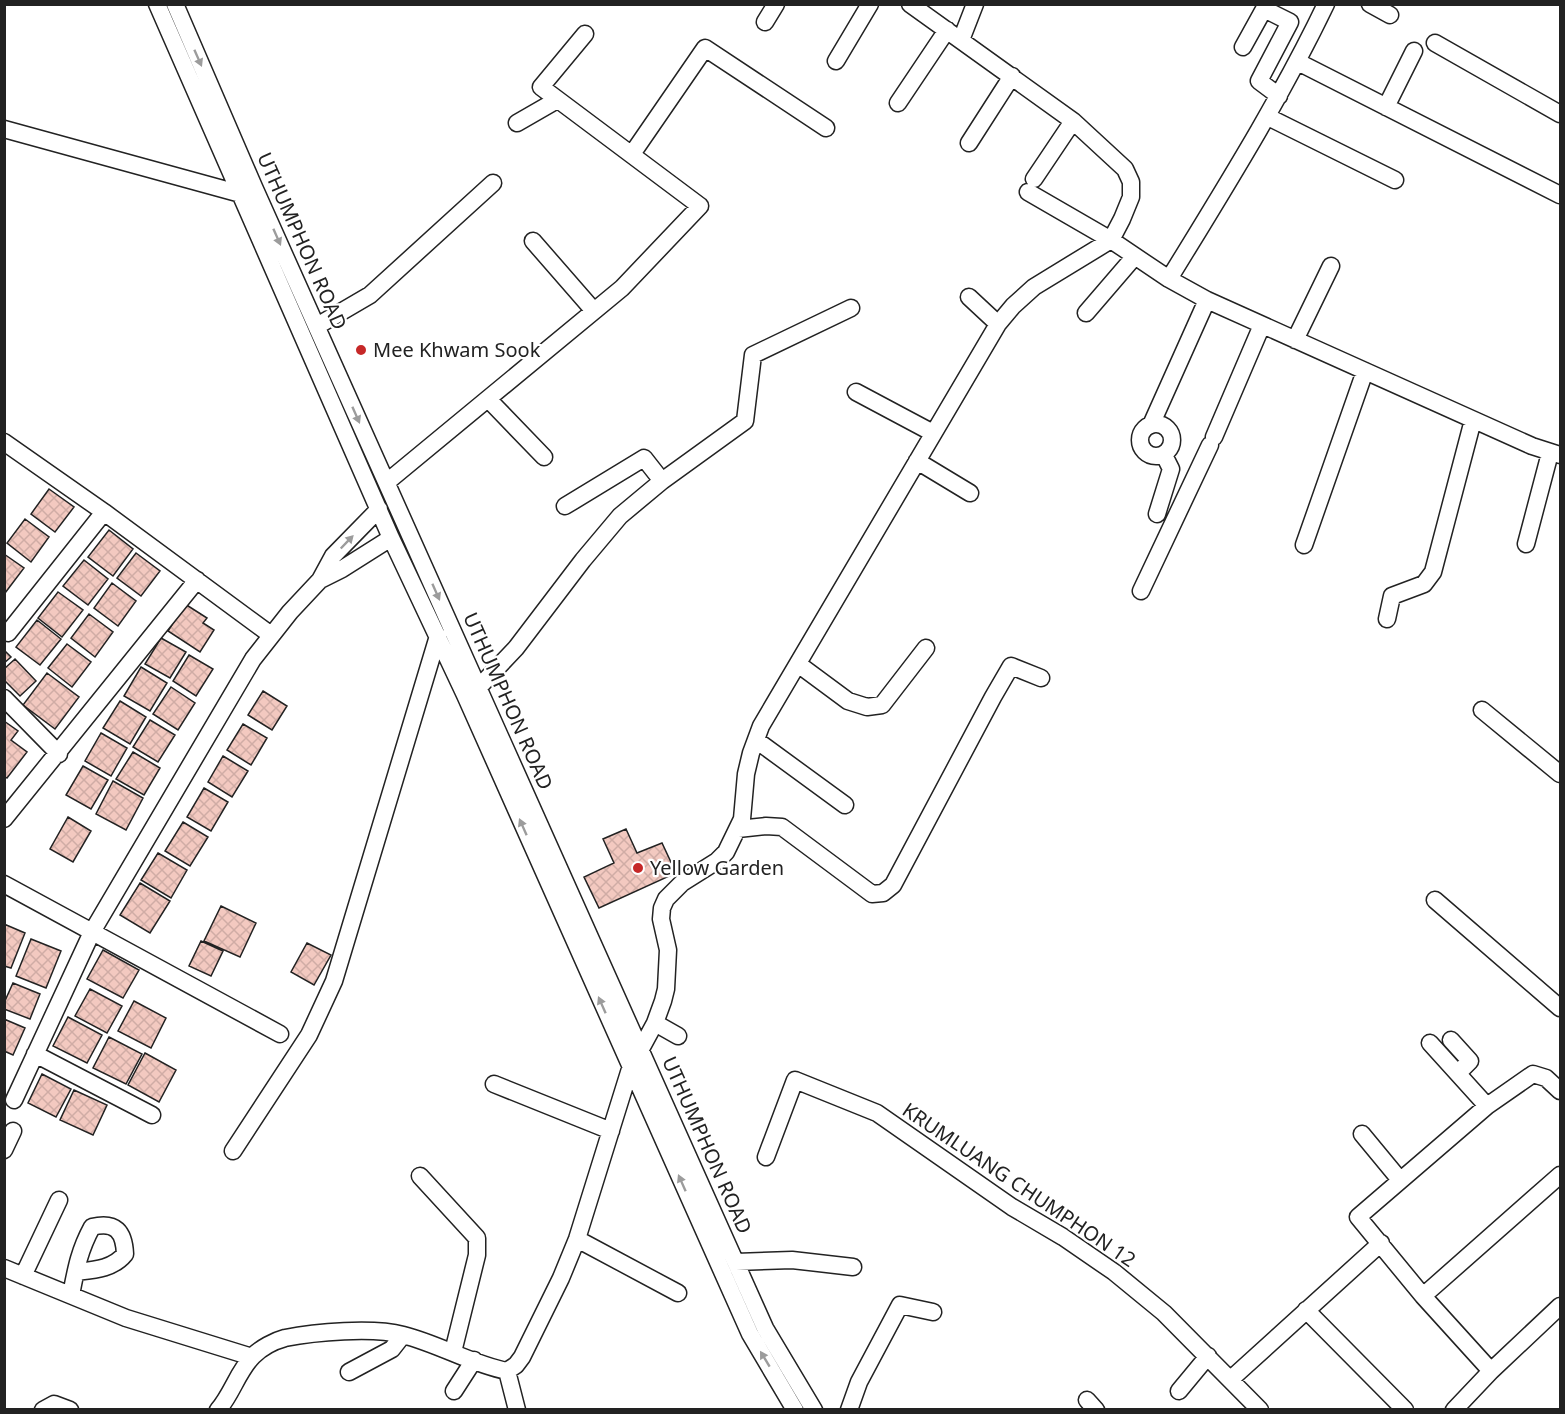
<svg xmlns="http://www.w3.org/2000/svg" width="1565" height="1414" font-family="'Noto Sans',sans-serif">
	<defs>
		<pattern id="building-cross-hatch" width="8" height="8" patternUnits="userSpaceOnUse" patternTransform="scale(1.5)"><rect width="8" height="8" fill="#f3c9c0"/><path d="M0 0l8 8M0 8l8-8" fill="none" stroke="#d0aca5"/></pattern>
	</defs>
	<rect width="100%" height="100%" fill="#fff"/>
	<path fill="url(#building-cross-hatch)" stroke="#222" stroke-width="1.5" d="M49 489 74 507 55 532 31 514Z
		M25 519 49 537 31 562 7 543Z
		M109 530 133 549 113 576 88 557Z
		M136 553 160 571 141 596 117 578Z
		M4 554 24 568 5 593 4 592Z
		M84 560 108 579 88 605 63 586Z
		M112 583 136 601 118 626 94 608Z
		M58 592 83 610 62 637 38 618Z
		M185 604 207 618 203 623 214 630 200 652 168 631Z
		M89 614 113 632 95 657 71 638Z
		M37 620 61 639 40 665 16 647Z
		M161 638 186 652 170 678 145 664Z
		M67 644 91 662 72 687 48 668Z
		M4 650 11 657 4 663Z
		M189 655 213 669 196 696 173 681Z
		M15 659 36 681 20 696 4 680V669Z
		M141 667 167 683 150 711 124 696Z
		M47 673 79 697 55 729 23 705Z
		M171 687 195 703 178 730 153 714Z
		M263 691 287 706 272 730 248 715Z
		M120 701 146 717 130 744 103 728Z
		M150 720 175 735 158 762 133 747Z
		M4 721 18 731 11 740 27 752 7 778 4 776Z
		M243 724 267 738 251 765 227 750Z
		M101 733 127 748 111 776 85 761Z
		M133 752 160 768 144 795 116 779Z
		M223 756 248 771 232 797 208 782Z
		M83 766 108 780 91 809 66 795Z
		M113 781 143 798 126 830 96 814Z
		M204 788 228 802 211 831 187 817Z
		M68 817 91 831 73 862 50 849Z
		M183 822 208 837 190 866 165 851Z
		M626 829 637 853 662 843 676 873 599 908 584 877 614 863 603 839Z
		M158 853 187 870 171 898 141 880Z
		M140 883 170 901 150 933 120 915Z
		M221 906 256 923 240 957 204 941Z
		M4 924 25 933 11 968 4 966Z
		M31 939 61 951 46 988 16 976Z
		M201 941 223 951 211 976 189 966Z
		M307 943 331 955 314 985 291 972Z
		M103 950 139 970 123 998 87 979Z
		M13 983 40 994 30 1019 4 1009V1003Z
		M90 989 122 1006 107 1033 75 1016Z
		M134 1001 166 1018 151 1048 118 1031Z
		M68 1017 102 1035 87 1063 53 1046Z
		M4 1019 25 1028 13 1055 4 1051Z
		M109 1037 142 1054 126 1084 93 1068Z
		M145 1053 176 1070 159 1102 128 1085Z
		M42 1074 71 1089 56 1117 28 1103Z
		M74 1090 107 1105 93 1135 60 1120Z"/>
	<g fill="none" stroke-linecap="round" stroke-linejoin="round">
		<defs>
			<path id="minor" d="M157 4 391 538 465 695 750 1334 795 1410
				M175 4 254 187 765 1328 814 1410
				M1370 4 1390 15
				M765 22 776 4
				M961 40 975 4
				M1435 43 1560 114
				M1243 47 1264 9 1290 22 1259 81 1279 96
				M836 61 870 4
				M1298 62 1560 195
				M898 103 947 30
				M1386 107 1414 51
				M1268 117 1395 180
				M517 123 557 100
				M4 129 241 194
				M969 143 1012 76
				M632 154 705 48 826 128
				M1034 179 1073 121
				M1028 192 1111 240 1169 279 1207 300 1532 446 1560 455
				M533 241 594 311
				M1169 279C1224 189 1280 100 1326 4
				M969 297 998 324
				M1086 313 1135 256
				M317 326 370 295 493 183
				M1295 340 1331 266
				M856 392 933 433
				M488 399 544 457
				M1140 440a16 16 0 1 1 32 0a16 16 0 1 1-32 0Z
				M1151 425 1207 300
				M1214 437 1262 325
				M4 442 104 512 271 635
				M917 461 970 493
				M387 482 622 288 700 206 541 87 585 34
				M565 506 644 458 662 481
				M1157 514 1171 469 1164 455
				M1526 544 1550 453
				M1304 545 1365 371
				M320 580 342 569 391 538
				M1141 591 1210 445
				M1387 619 1392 596 1424 584 1433 572 1473 420
				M8 633 104 512
				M798 664 848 701 867 707 882 705 926 648
				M479 687 516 648 583 560 620 516 662 481 745 421 753 355 851 308
				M4 698 59 754
				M1482 710 1560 774
				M756 740 845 805
				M4 819 197 580
				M738 829 766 826 782 827 872 894 883 893 893 885 993 697 1011 666 1041 678
				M4 884 280 1034
				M1435 900 1560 1008
				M655 1023 678 1036
				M1451 1040 1470 1061 1458 1073
				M1430 1043 1487 1106
				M35 1054 152 1115
				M494 1084 611 1131
				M14 1100 92 932 253 659 290 612 320 580 333 556 379 509
				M1362 1134 1400 1180
				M4 1150 13 1131
				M233 1151 309 1035 334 981 438 636
				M766 1157 795 1080 877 1113 1012 1207 1063 1237 1114 1272 1164 1313 1260 1410
				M420 1176 477 1238V1255L453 1352
				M577 1239 678 1293
				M736 1262 792 1260 853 1267
				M4 1268 126 1318 252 1357
				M23 1276 59 1200
				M71 1295C76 1269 79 1251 92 1227 116 1221 124 1232 125 1254 113 1269 94 1270 76 1272
				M1423 1296 1560 1175
				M1306 1310 1405 1410
				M507 1371 517 1410
				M1491 1371 1423 1296 1358 1217 1487 1106 1533 1074 1546 1078 1560 1091
				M349 1372 392 1349 403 1335
				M1231 1379 1381 1243
				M454 1391 474 1360
				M1179 1391 1208 1356
				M1087 1400 1096 1410
				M43 1410 54 1404 70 1410
				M218 1410C232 1394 238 1371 253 1356 261 1348 274 1341 285 1338 315 1332 373 1327 403 1335 439 1344 471 1364 507 1371L516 1365 522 1357 561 1278 577 1239 630 1069 655 1023 663 1001 666 989 668 950 661 919 662 908 666 899 682 883 717 861 726 852 742 819 746 774 751 753 761 726 998 324 1013 306 1034 287 1111 240 1122 219 1131 197V182L1125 169 1073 121 910 4
				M849 1410 859 1382 900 1305 933 1312
				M1454 1410 1491 1371 1560 1306"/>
		</defs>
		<use href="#minor" stroke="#222" stroke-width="19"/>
		<use href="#minor" stroke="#fff" stroke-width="16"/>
	</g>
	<defs><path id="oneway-solid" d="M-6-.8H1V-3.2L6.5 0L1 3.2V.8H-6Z" transform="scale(1.5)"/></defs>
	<g fill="#9c9c9c">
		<use href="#oneway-solid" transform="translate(198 58) rotate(66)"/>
		<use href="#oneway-solid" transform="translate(277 237) rotate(66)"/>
		<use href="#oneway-solid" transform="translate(356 415) rotate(66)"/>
		<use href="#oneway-solid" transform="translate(347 542) rotate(-46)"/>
		<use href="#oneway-solid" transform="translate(436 592) rotate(66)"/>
		<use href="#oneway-solid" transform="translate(523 827) rotate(-114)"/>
		<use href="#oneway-solid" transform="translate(602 1005) rotate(-114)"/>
		<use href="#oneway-solid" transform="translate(682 1183) rotate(-114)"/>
		<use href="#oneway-solid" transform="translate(765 1359) rotate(-121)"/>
	</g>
	<g fill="#c62828" stroke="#fff" stroke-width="2">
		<circle cx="361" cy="350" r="6"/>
		<circle cx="638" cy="868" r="6"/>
	</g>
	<g text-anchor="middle" stroke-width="4.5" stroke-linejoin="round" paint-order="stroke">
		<g font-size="20" fill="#222" stroke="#fff">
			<text transform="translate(302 241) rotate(66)" y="7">UTHUMPHON ROAD</text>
			<text transform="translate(508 701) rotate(66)" y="7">UTHUMPHON ROAD</text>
			<text transform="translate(707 1145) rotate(66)" y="7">UTHUMPHON ROAD</text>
			<text transform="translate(1019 1185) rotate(34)" y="7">KRUMLUANG CHUMPHON 12</text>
		</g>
		<g font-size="20" fill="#222" stroke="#fff" text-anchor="start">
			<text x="373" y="357">Mee Khwam Sook</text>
			<text x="650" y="875">Yellow Garden</text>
		</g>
	</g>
	<rect width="1565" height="1414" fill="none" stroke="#222222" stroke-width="12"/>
</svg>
